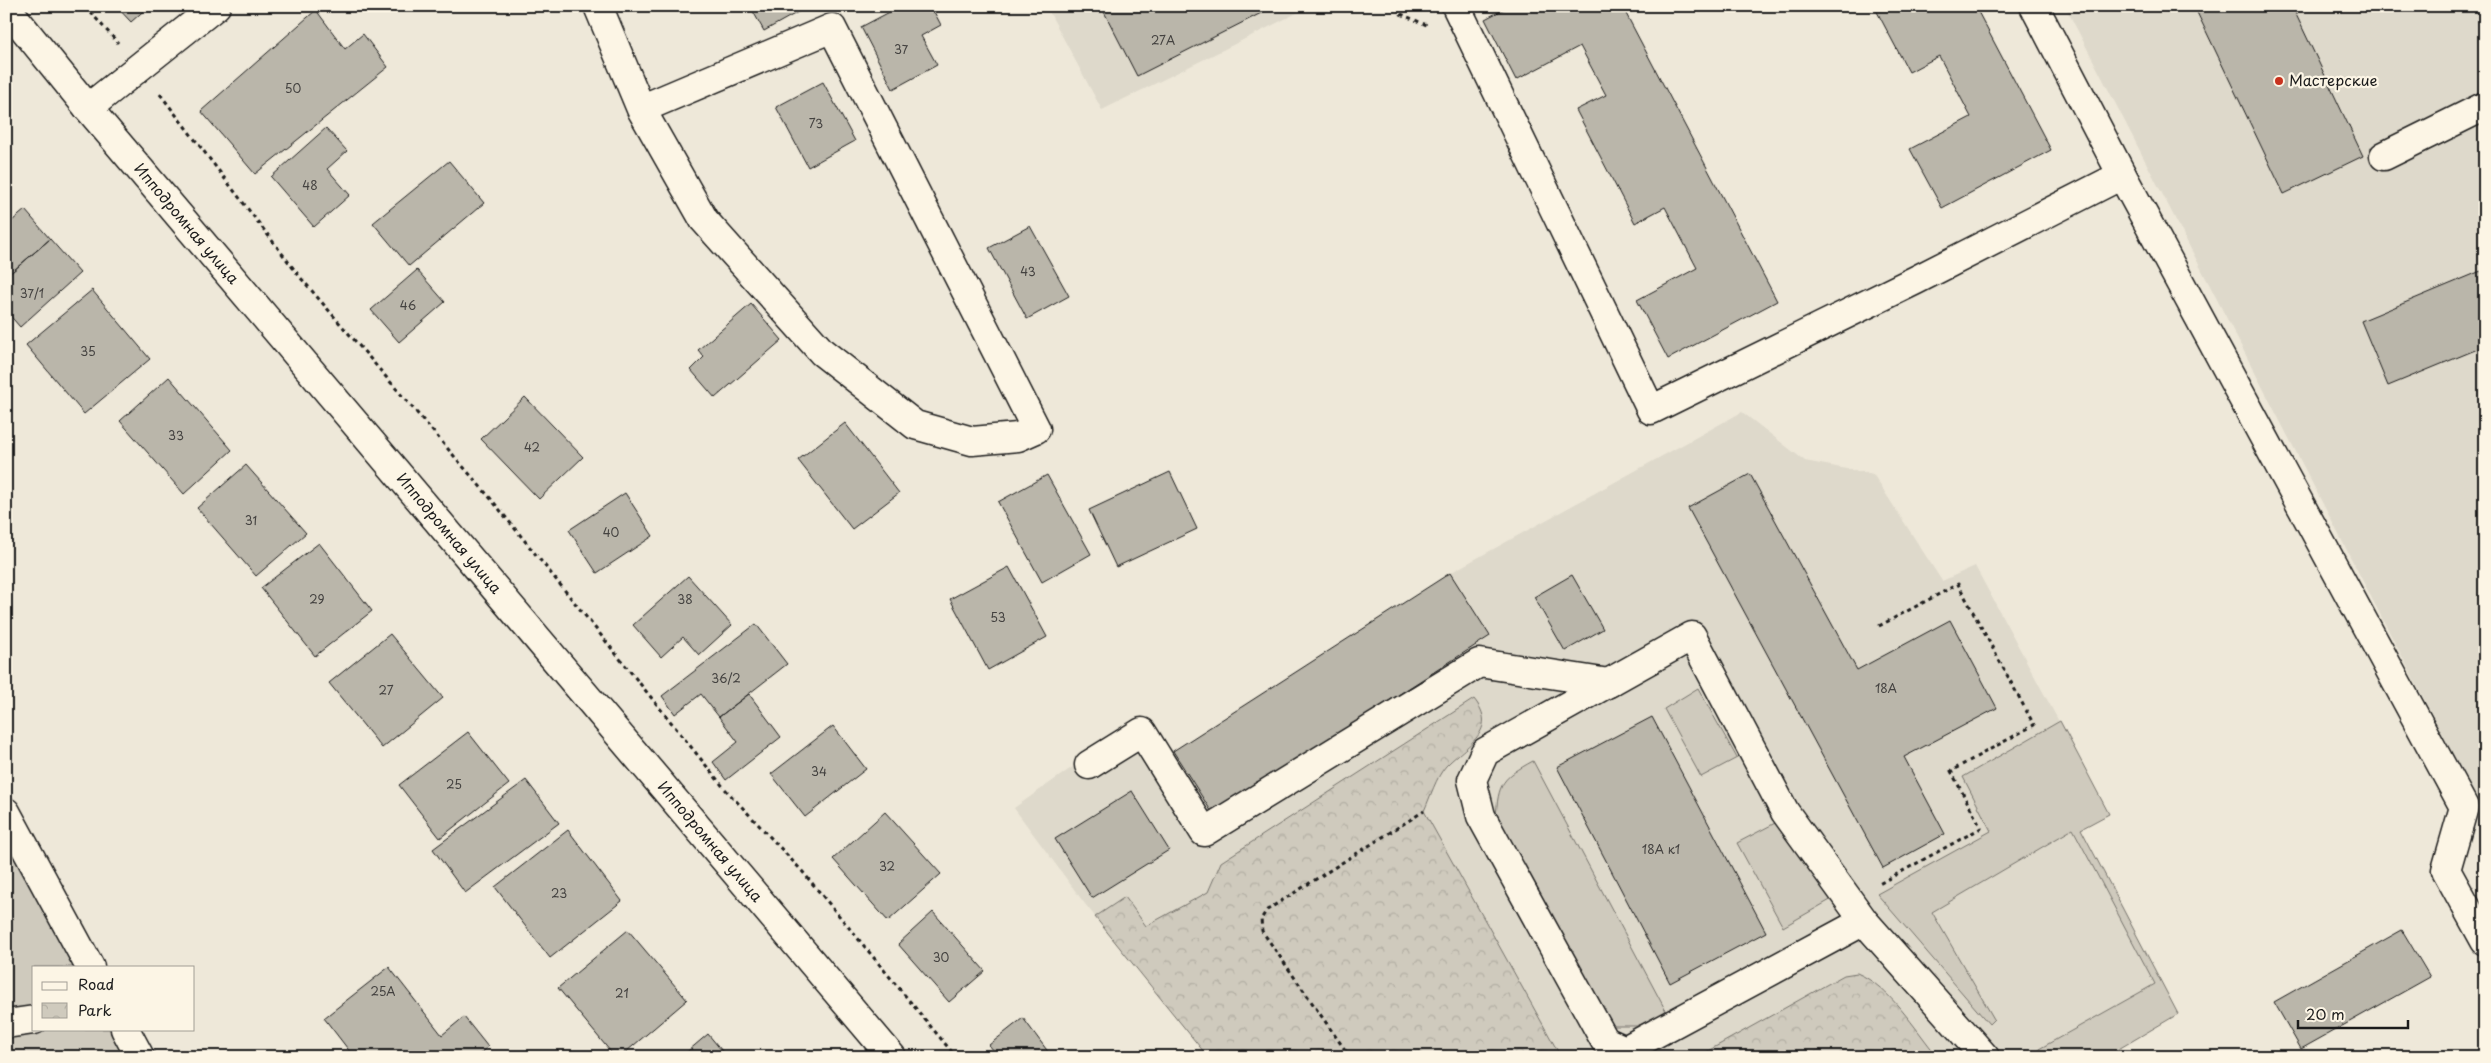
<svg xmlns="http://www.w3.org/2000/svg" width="2491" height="1063" font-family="'Playpen Sans',sans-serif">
	<defs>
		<pattern id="park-crowns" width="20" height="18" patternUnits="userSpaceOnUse" patternTransform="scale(1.25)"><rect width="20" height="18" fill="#cfcabd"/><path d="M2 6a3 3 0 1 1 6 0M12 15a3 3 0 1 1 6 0" fill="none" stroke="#b1ada2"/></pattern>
	</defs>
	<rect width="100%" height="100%" fill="#eee8d9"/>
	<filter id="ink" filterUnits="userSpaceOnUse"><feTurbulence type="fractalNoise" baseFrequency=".02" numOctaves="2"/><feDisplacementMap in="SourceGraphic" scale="10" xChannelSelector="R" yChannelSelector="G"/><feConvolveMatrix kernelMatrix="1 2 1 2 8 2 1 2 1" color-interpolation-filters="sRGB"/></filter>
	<g filter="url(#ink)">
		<path fill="#ded9cb" d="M1046 6H1311L1102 110Z
			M2065 6H2485V812L2454 757Z
			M1742 412 1805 461 1873 474 1942 581 1975 566 2109 814 2081 829 2178 1014 2105 1057H1208L1085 904 1014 808 1130 727 1173 751 1450 573Z"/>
		<path fill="#cfcabd" stroke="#76736c" d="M1698 688 1737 758 1701 777 1664 709Z
			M2060 721 2109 814 2081 829 2178 1014 2105 1057H2043L2039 1049 2155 984 2073 829 1932 912 1994 1019 1989 1024 1877 894 1991 831 1963 777Z
			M1533 761 1667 1013 1637 1026H1614L1599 1013 1496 818C1498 783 1502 778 1533 761Z
			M6 812 90 967H34V1029H125L140 1057H6Z
			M1777 822 1832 899 1783 927 1737 843Z"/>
		<path fill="url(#park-crowns)" stroke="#76736c" d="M1474 699C1500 731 1466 745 1446 766 1436 777 1430 798 1424 811L1561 1057H1208L1095 917 1125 897 1146 926 1208 892 1221 862Z
			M1857 973C1890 987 1915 1029 1938 1057H1697L1844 975Z"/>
		<path fill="#bab6aa" stroke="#1c1c1c" d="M116 6H149L131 22Z
			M750 6H809L764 31Z
			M901 6H931L941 25 921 36 937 65 893 89 861 27Z
			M1101 6H1275L1137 76Z
			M1510 6H1622L1777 301 1668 359 1637 300 1697 268 1665 207 1635 223 1576 110 1606 95 1580 46 1516 80 1485 19Z
			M1874 6H1975L2051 150 1942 208 1910 149 1971 117 1939 56 1909 72Z
			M2194 6H2292L2363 156 2284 194Z
			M316 10 345 49 363 34 388 67 255 174 201 111Z
			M823 82 855 141 808 167 776 107Z
			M326 128 347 151 327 169 350 195 314 227 271 177Z
			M449 161 484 203 409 266 373 223Z
			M25 210 50 239 6 277V226Z
			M1030 226 1069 296 1027 319 989 248Z
			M50 239 80 273 20 327 6 311V277Z
			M417 270 445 302 399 342 371 310Z
			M2481 271 2485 280V346L2388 386 2361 321Z
			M92 290 150 359 84 414 26 345Z
			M751 304 782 340 715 398 691 370 704 357 698 350Z
			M169 377 232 450 184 494 120 421Z
			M525 397 583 457 539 499 481 439Z
			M845 423 899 493 852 529 798 460Z
			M246 465 306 533 256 576 197 508Z
			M1170 472 1197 529 1116 567 1089 510Z
			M1750 474 1857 670 1950 620 1997 708 1904 757 1945 834 1883 868 1688 508Z
			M1047 475 1091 554 1042 582 998 502Z
			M625 493 653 536 597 573 569 530Z
			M319 543 372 611 315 656 261 588Z
			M1009 567 1047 637 988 670 950 599Z
			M1450 573 1490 636 1213 814 1173 751Z
			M1572 575 1603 629 1565 651 1534 597Z
			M688 576 732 625 699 655 683 637 661 657 633 625Z
			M756 624 787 664 719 717 701 694 675 714 662 696Z
			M390 634 443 698 382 748 329 683Z
			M749 694 781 737 726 780 713 762 738 742 719 717Z
			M1652 717 1766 932 1670 983 1557 767Z
			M833 726 866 769 805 817 771 774Z
			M468 732 509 784 440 838 399 785Z
			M526 780 559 823 465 893 433 849Z
			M1132 791 1169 850 1092 898 1055 839Z
			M885 812 941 874 888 921 833 859Z
			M568 830 622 901 550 958 495 887Z
			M933 912 985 971 949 1002 898 944Z
			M628 930 687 1000 620 1057H615L558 988Z
			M2402 930 2430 977 2301 1049 2274 1002Z
			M389 967 442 1035 464 1017 488 1047 476 1057H354L324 1018Z
			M1023 1018 1052 1057H999L989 1045Z
			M708 1034 727 1057H681Z"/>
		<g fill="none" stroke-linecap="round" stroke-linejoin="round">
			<defs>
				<g id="minor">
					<path d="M598 6 641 109 704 220 822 352 915 425 972 441 1018 437 1036 429 832 28 641 109"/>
					<path d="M1456 6 1651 410 1916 280 2122 175"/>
					<path d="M2034 6 2122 175 2464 807 2446 870 2485 941"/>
					<path id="s1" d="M6 7 88 108 892 1057"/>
					<path d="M88 108 216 6"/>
					<path d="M2384 156 2485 106"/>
					<path d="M1089 765 1142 732 1204 832 1479 663 1609 683"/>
					<path d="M6 812 90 967"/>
					<path d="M1864 921 1625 1050 1605 1041 1481 816 1472 780 1485 752 1692 636 1785 812 1864 921 1985 1057"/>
					<path d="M6 1024 34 1020"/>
					<path d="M125 1029 140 1057"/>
				</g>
			</defs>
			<use href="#minor" stroke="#1c1c1c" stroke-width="31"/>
			<path stroke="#1c1c1c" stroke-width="3" stroke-dasharray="4 4" stroke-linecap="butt" d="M85 6 118 43
				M1399 6 1401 14 1429 26
				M160 94 300 277 491 499 725 789 802 871 956 1057
				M1879 626 1958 584 2034 725 1951 771 1981 828 1879 884
				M1350 1057 1262 931 1261 919 1267 910 1424 811"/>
			<use href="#minor" stroke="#fcf5e5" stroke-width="28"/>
		</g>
	</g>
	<circle fill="#c8321e" stroke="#fcf5e5" stroke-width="2" cx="2279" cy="81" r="5"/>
	<g text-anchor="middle" stroke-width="4.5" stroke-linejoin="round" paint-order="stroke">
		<g font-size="12" fill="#444240">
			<text x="1163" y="45">27А</text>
			<text x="901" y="54">37</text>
			<text x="293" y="93">50</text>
			<text x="816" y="128">73</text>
			<text x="310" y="190">48</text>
			<text x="1028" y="276">43</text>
			<text x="32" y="298">37/1</text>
			<text x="408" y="310">46</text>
			<text x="88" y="356">35</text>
			<text x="176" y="440">33</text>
			<text x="532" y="452">42</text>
			<text x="251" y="525">31</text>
			<text x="611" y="537">40</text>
			<text x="317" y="604">29</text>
			<text x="685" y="604">38</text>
			<text x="998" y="622">53</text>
			<text x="726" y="683">36/2</text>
			<text x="1886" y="693">18А</text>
			<text x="386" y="695">27</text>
			<text x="819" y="776">34</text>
			<text x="454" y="789">25</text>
			<text x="1661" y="854">18А к1</text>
			<text x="887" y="871">32</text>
			<text x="559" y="898">23</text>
			<text x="941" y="962">30</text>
			<text x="383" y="996">25А</text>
			<text x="622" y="998">21</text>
		</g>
		<g font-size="15" fill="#1c1c1c" stroke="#fcf5e5" text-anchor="start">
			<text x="2289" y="86">Мастерские</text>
		</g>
		<g font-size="15" fill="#1c1c1c" stroke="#fcf5e5">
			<text dy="5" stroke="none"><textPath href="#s1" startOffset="282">Ипподромная улица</textPath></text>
			<text dy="5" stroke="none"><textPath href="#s1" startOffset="688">Ипподромная улица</textPath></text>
			<text dy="5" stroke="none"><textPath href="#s1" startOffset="1092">Ипподромная улица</textPath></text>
		</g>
	</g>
	<rect width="2491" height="1063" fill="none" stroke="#fcf5e5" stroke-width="25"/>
	<rect x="12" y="12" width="2466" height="1038" fill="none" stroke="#1c1c1c" stroke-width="2" filter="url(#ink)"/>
	<rect x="32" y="966" width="162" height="65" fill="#fcf5e5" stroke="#a29e95"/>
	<rect x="42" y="982" width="25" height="8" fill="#fcf5e5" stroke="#a29e95"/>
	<text x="78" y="990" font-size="15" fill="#1c1c1c">Road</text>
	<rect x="42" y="1003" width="25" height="15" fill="url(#park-crowns)" stroke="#a29e95"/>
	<text x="78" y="1016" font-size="15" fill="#1c1c1c">Park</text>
	<path d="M2298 1020v8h110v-8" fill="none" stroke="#1c1c1c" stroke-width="2.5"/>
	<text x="2306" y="1020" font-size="15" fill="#1c1c1c" stroke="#fcf5e5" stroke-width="4" paint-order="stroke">20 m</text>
</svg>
